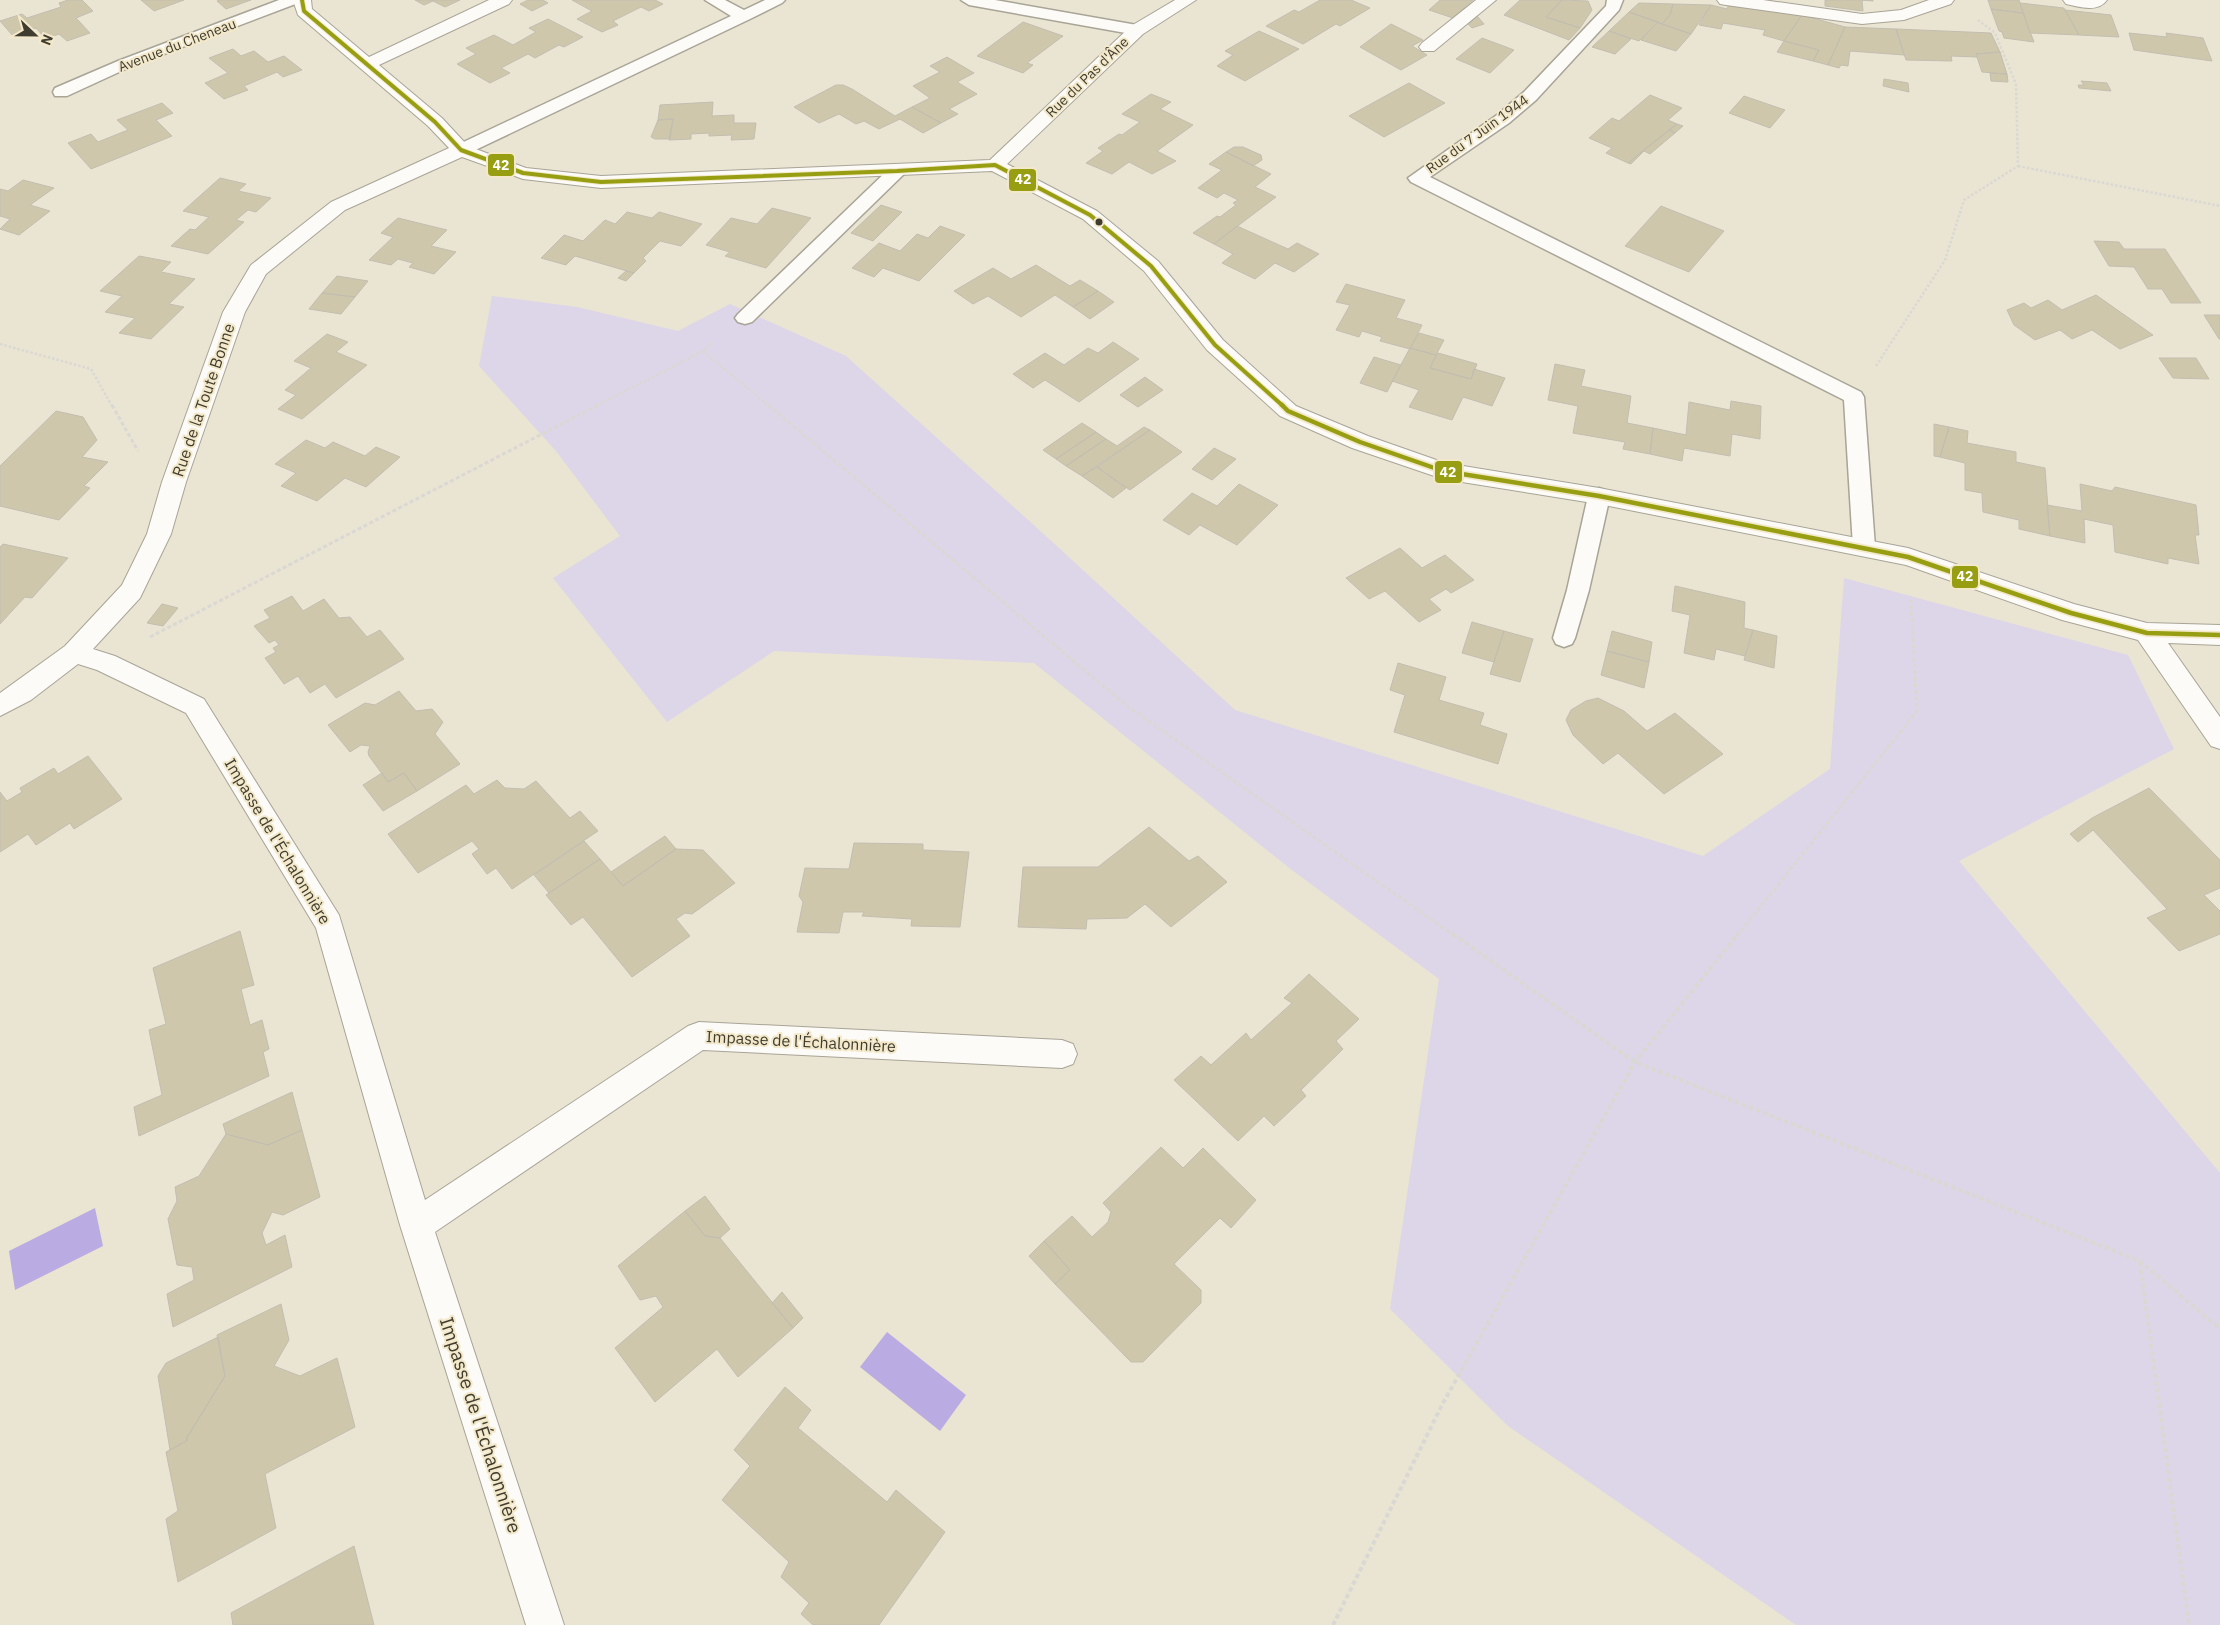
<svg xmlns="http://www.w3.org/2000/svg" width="2220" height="1625" font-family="'IBM Plex Sans',sans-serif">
	<rect width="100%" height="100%" fill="#eae4d3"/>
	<path fill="#ddd5e8" d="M492 296 577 307 678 331 730 304 846 356 1047 537 1235 710 1703 856 1830 769 1844 578 2128 655 2174 749 1959 861 2220 1173V1625H1796L1508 1426 1390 1309 1439 979 1288 867 1034 663 774 651 667 722 553 578 620 536 556 451 479 366Z"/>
	<path fill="#baabe2" d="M95 1208 103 1246 15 1290 9 1251Z
		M887 1332 966 1395 940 1431 860 1367Z"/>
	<path fill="#cfc7ac" stroke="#c2beb0" d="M68 0H82L93 11 76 18 90 33 67 41 59 34 46 39 36 28 13 36 0 21 22 14 27 18 61 7 59 3Z
		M141 0H184L154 11Z
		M220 0H251L226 9 217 1Z
		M415 0H460L445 7 433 1 424 5Z
		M528 0H543L548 3 532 11 520 4Z
		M572 0H655L663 4 649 11 641 7 613 21 618 25 602 32 577 19 592 11Z
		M1320 0H1351L1370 8 1340 26 1336 24 1303 44 1266 26 1294 10 1299 12Z
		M1440 0H1473L1453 18 1429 10Z
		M1520 0H1562L1546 17 1580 28 1569 40 1504 15Z
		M1562 0 1588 1 1592 10 1580 28 1546 17Z
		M1825 0H1873V1L1862 0 1863 11 1825 6Z
		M1988 0H2019L2023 13 1991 9Z
		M1639 3 1673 4 1670 15 1662 24 1629 12Z
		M2020 3 2064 8 2079 35 2030 33Z
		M1673 4 1711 5 1691 34 1662 24 1670 15Z
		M1729 4 1802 15 1784 41 1763 35 1765 30 1723 23 1721 29 1699 25 1711 5 1727 9Z
		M1991 9 2023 13 2034 42 2004 38 2002 32 1999 31Z
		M2065 10 2111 15 2119 37 2079 35Z
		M1629 12 1658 22 1639 41 1609 31Z
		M1802 15 1845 27 1828 65 1813 61 1819 50 1784 41Z
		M1477 16 1484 24 1472 28 1468 24Z
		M548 19 583 37 564 47 559 45 535 58 528 54 501 68 510 73 490 83 457 64 476 54 466 48 494 35 513 45 536 32 529 28Z
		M1023 22 1063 36 1027 63 1033 65 1023 73 977 56Z
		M1658 22 1662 24 1691 34 1676 51 1641 40Z
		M1391 24 1423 40 1412 46 1427 55 1401 70 1360 47Z
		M1845 27 1896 29 1904 55 1850 51 1848 66 1841 65 1839 68 1828 65Z
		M1896 29 1991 33 2000 52 1976 54 1977 57 1951 56 1952 61 1906 60Z
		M1259 31 1299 49 1245 81 1217 66 1233 55 1225 51Z
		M1609 31 1631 39 1615 54 1592 47Z
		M2129 33 2167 37 2166 33 2203 38 2212 61 2134 50Z
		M1482 38 1514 50 1490 73 1456 59Z
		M1784 41 1819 50 1813 61 1777 52Z
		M233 49 241 56 254 51 268 62 284 56 302 70 283 77 277 72 244 86 248 90 224 99 205 83 228 73 209 58Z
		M2000 52 2007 74 1982 72 1976 54Z
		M947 57 974 73 957 82 977 94 949 109 958 114 941 123 912 107 930 98 913 86 940 72 930 66Z
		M1990 73 2007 74 2008 82 1991 81Z
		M1884 79 1908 83 1909 92 1883 86Z
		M2081 81 2107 83 2111 91 2079 88 2078 85H2084Z
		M1409 83 1445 103 1384 137 1349 116Z
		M836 85H843L852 89 895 116 912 107 941 123 923 133 900 119 879 129 864 121 856 124 839 114 819 123 794 107Z
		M1151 94 1171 102 1160 109 1193 125 1157 151 1176 161 1152 174 1129 162 1112 174 1086 163 1103 151 1098 148 1119 134 1122 135 1140 122 1122 114Z
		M1650 95 1682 108 1668 120 1677 124 1628 163 1606 153 1612 148 1589 138 1612 118 1619 121Z
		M1744 96 1785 110 1770 128 1729 113Z
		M713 102 712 116 734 115V123H756L754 139 731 140 732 135 709 136V133L691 134V139L669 140 673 119 658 120 660 105Z
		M162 103 173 113 156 120 172 136 91 169 68 143 91 134 98 142 128 130 117 120Z
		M673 119 670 139H655L651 137 658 120Z
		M1677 124 1683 126 1675 133 1669 130Z
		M1669 130 1675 133 1650 154 1644 151 1631 164 1628 163Z
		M1234 147H1243L1261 155 1262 160 1253 166 1226 152Z
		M1226 152 1271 174 1255 187 1276 197 1214 244 1193 233 1217 216 1220 217 1236 205 1233 203 1238 200 1224 193 1217 198 1198 188 1222 170 1209 164Z
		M220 178 246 184 238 191 271 198 256 212 248 210 236 220 244 222 208 254 171 246 190 229 195 230 209 217 183 211Z
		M23 180 54 188 30 205 50 211 19 235 0 229 10 219 0 216V189L8 191Z
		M881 205 902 212 873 241 851 233Z
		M1661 206 1724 231 1689 272 1625 246Z
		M772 208 811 218 766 268 725 256 730 252 706 245 731 218 757 224Z
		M627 212 652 218 659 212 702 224 681 246 660 241 643 258 646 261 634 273 575 256 566 265 541 258 564 235 583 241 605 220 615 224Z
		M398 218 447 230 431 246 456 252 434 274 409 267 413 263 398 259 391 265 369 260 393 237 381 233Z
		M940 226 965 235 919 281 883 268 874 277 852 268 879 243 900 251 917 234 928 238Z
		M1237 226 1288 249 1297 243 1319 254 1294 272 1275 263 1255 279 1222 263 1233 254 1214 244Z
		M2094 241 2119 242 2124 249H2165L2201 303H2171L2162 289H2148L2134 267 2109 266Z
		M139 256 171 262 161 272 195 279 169 304 184 307 151 339 119 333 135 318 105 312 122 296 100 291Z
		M1036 265 1070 286 1080 280 1098 291 1073 307 1055 295 1021 317 988 296 973 304 954 291 993 268 1011 279Z
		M626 271 634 273 626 281 618 278Z
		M337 276 368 281 355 297 322 293Z
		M1346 284 1405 300 1396 318 1422 325 1410 349 1380 341 1382 337 1362 331 1359 337 1336 330 1350 305 1336 302Z
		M1098 291 1114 302 1090 319 1073 307Z
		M322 293 355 297 341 314 309 309Z
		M2096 295 2153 335 2120 349 2092 330 2072 339 2060 330 2035 340 2014 325 2007 310 2024 303 2031 308 2048 300 2062 310Z
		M2204 315H2220V339H2219Z
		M1419 333 1444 340 1436 355 1410 348Z
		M327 334 348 342 336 352 367 365 302 419 278 409 296 395 285 390 311 368 294 361Z
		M1113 342 1139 359 1079 402 1045 380 1033 388 1013 374 1045 353 1064 365 1088 348 1098 353Z
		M1410 348 1436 355 1430 368 1471 379 1474 369 1505 378 1492 406 1463 397 1452 420 1409 407 1419 390 1392 381Z
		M1438 353 1477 364 1471 379 1430 368Z
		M1374 357 1401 365 1387 392 1360 383Z
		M2159 358H2196L2209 379 2173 378Z
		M1555 364 1585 370 1581 386 1631 396 1627 423 1653 428 1650 454 1623 449 1625 442 1573 433 1578 406 1548 400Z
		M1145 377 1163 390 1138 407 1120 395Z
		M1731 401 1761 406 1760 439 1732 434 1730 456 1684 448 1682 461 1650 454 1653 428 1686 435 1689 402 1730 410Z
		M56 411 83 417 97 440 82 457 108 462 84 486 90 488 59 520 0 506V466Z
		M1082 423 1096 432 1056 459 1043 450Z
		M1934 424 1949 427 1940 457 1934 456Z
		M1144 427 1150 430 1082 476 1066 466 1106 439 1117 446Z
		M1949 427 1968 431 1967 443 2016 452V462L2045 468 2050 536 2019 529V520L1983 512 1982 493 1965 490V463L1940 457Z
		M1150 430 1182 452 1130 490 1097 467Z
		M1096 432 1106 439 1066 466 1056 459Z
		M306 440 325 448 333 442 365 456 376 447 400 457 366 487 345 478 317 501 281 486 296 473 275 464Z
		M1214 448 1236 459 1212 480 1192 469Z
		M1097 467 1126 488 1113 498 1082 476Z
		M1239 484 1278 505 1237 545 1200 525 1189 535 1163 520 1192 493 1217 506Z
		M2080 484 2112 491 2115 487 2196 505 2199 535H2195L2199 564 2168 558V564L2115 552 2113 525 2084 519 2085 543 2050 536 2047 505 2082 511Z
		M3 544 68 558 32 598 25 597 0 624V547Z
		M1400 548 1422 568 1445 555 1474 580 1451 593 1446 589 1429 599 1441 610 1419 622 1385 591 1369 599 1346 578Z
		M1675 586 1745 602 1744 628 1753 630 1745 656 1716 649 1714 660 1684 653 1690 615 1672 611Z
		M292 596 303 611 324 599 339 618 350 617 367 637 380 630 404 659 336 698 325 684 310 693 298 676 284 684 265 658 276 652 273 648 279 645 275 640 269 643 254 626 270 618 264 610Z
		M162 604 178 608 163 626 147 623Z
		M1472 622 1504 631 1494 662 1462 653Z
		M1753 630 1777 636 1774 668 1744 660Z
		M1504 631 1533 639 1520 682 1490 674Z
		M1612 631 1652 642 1649 662 1607 651Z
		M1607 651 1649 662 1644 688 1601 675Z
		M1398 663 1446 677 1439 700 1484 713 1480 725 1507 734 1498 764 1394 732 1405 695 1390 690Z
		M399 691 416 711 432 709 443 722 435 734 460 764 417 791 404 773 388 782 369 756 368 752 370 746 361 745 350 752 328 725 365 703 375 705Z
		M1598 698 1624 711 1647 731 1675 713 1723 754 1664 794 1618 753 1603 764 1573 735 1566 720 1571 710 1586 701Z
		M88 756 122 799 74 829 70 823 36 845 28 834 0 852V792L7 801 22 792 20 788 54 768 58 774Z
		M382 773 388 782 404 773 417 791 383 811 363 785Z
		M497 780 505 788 524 789 536 781 570 818 580 811 598 831 512 889 496 868 487 874 472 854 479 849 472 841 418 873 388 834 466 785 474 794Z
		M2149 788 2220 860V888L2204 895 2220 911V934L2179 951 2147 918 2167 909 2093 830 2078 842 2070 834 2092 818Z
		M1149 827 1189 861 1198 856 1227 882 1171 927 1145 904 1127 918 1087 919 1086 929 1018 927 1023 867H1098Z
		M665 836 676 849 623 886 611 872Z
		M584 841 600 859 549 893 534 875Z
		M854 843 923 844V850L969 852 960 927 911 926 912 919 862 916 864 912H843L839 933 797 932 803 902 799 896 805 868 849 869Z
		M676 849 703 850 735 883 692 914 685 913 676 919 690 936 632 977 583 917 571 925 546 895 600 859 623 886Z
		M240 931 254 985 241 989 250 1025 262 1020 269 1049 263 1052 269 1076 139 1136 134 1107 162 1095 149 1030 166 1024 153 968Z
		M1309 974 1359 1019 1336 1041 1343 1049 1301 1090 1306 1096 1274 1126 1264 1116 1238 1141 1174 1080 1201 1056 1211 1065 1246 1033 1251 1040 1292 1003 1284 998Z
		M292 1092 302 1130 268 1145 226 1134 223 1124Z
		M302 1130 320 1197 283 1215 272 1212 262 1233 266 1245 285 1235 292 1267 173 1327 167 1294 194 1280 192 1267 177 1265 170 1229 168 1219 177 1201 175 1187 199 1176 226 1134 268 1145Z
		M1161 1147 1183 1168 1203 1148 1256 1200 1231 1228 1220 1218 1174 1264 1201 1290V1303L1143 1362H1131L1055 1284 1070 1270 1044 1241 1072 1216 1092 1237 1108 1222 1111 1212 1103 1203Z
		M705 1196 730 1229 720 1238 705 1236 685 1211Z
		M685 1211 705 1236 720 1238 793 1328 738 1377 717 1349 655 1402 615 1348 663 1307 656 1296 640 1300 618 1266Z
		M1044 1241 1070 1270 1055 1284 1029 1256Z
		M782 1292 803 1318 793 1328 772 1303Z
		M281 1304 289 1340 274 1366 300 1376 337 1358 355 1427 265 1474 276 1528 178 1582 166 1519 178 1511 166 1452 188 1440 186 1439 225 1376 217 1335Z
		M218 1337 225 1376 186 1439 188 1440 170 1450 158 1376 166 1363Z
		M785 1387 811 1410 798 1428 887 1502 896 1490 945 1532 879 1625H813L801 1614 809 1603 781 1577 789 1562 722 1500 750 1466 734 1450Z
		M354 1546 374 1625H233L231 1613Z"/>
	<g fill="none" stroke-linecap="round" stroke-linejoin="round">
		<defs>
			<path id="service" d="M279 0H301L298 3 130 67 67 96H55L53 92 55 88 118 61Z
				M705 0H725L744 10 765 0H785L782 3 750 19 467 154H455L452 150 455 146 731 16Z
				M961 0H995L1137 25 1145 30 1137 35 969 5Z
				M1607 0H1623L1619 10 1536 100 1509 123 1430 177 1861 392 1864 397 1875 547 1872 553 1864 555 1856 553 1853 547 1844 400 1411 182 1408 178 1497 115 1524 92 1606 6Z
				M897 166 903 167 906 171 903 175 752 322 745 324 738 322 735 318 738 314 891 167Z
				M1599 488 1607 491 1610 496 1589 590 1575 638 1572 644 1564 647 1556 644 1553 638 1567 590 1588 496 1591 491Z"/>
			<path id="minor" d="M293 0H311L312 9 369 57 489 0H512L509 4 379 65 442 118 468 146 526 168 601 176 990 160 1131 26 1175 0H1196L1143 34 1007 164 1097 211 1158 261 1223 340 1296 406 1368 436 1445 463 1599 488 1908 548 2074 604 2147 623 2220 625V645L2168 643 2220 717V749L2211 746 2138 640 2062 620 1906 565 1599 504 1443 479 1352 448 1280 416 1207 350 1144 271 1083 219 992 171 601 188 523 179 462 157 345 210 266 274 245 312 186 482 171 534 140 598 93 649 115 656 204 699 339 915 425 1200 688 1026 699 1022 1062 1040 1073 1044 1077 1054 1073 1064 1062 1068 703 1050 435 1232 564 1625H526L400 1225 316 928 186 713 97 670 78 664 31 700 0 716V693L65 646 122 585 147 534 162 482 223 312 251 265 331 202 449 148 428 126 298 15Z
				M1476 0H1496L1434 51H1422L1419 47 1422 43Z
				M1717 0H1763L1862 14 1901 10 1929 0H1954L1951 4 1904 20 1862 24 1726 5 1720 4Z
				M2063 0H2107C2098 13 2079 7 2066 4Z"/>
		</defs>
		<use href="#service" stroke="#a8a496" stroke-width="3"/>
		<use href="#minor" stroke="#a8a496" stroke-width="2"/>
		<path stroke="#dad8d3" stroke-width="2.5" stroke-dasharray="2.5 2" stroke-linecap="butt" d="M2018 166 2220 206
			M0 344 91 369 112 406
			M703 351 769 406
			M1876 366 1945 260 1964 200 2018 166 2016 84 1995 33 1978 20
			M596 406 703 351 714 342"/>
		<path stroke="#dad8d3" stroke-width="3" stroke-dasharray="4 2.5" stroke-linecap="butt" d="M112 405 138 451
			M768 405 1126 705 1455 936
			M150 637 598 405
			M1737 936 1917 711 1911 600"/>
		<path stroke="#dad8d3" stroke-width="4" stroke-dasharray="4.5 3" stroke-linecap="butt" d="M1453 934 1635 1062 2140 1261 2220 1329
			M2140 1262 2189 1625
			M1333 1625 1443 1403 1635 1062 1738 934"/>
		<use href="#service" fill="#fcfbf8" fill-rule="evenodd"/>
		<use href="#minor" fill="#fcfbf8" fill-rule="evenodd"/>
		<defs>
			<path id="bus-1-far1" d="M302 0 304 11 435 122 461 150 523 173 601 182 897 171 995 165 1090 215 1151 266 1215 345 1283 406"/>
			<path id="bus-1" d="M1282 405 1288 411 1360 442 1443 471 1599 496 1908 557 2071 613 2147 633 2220 635"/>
		</defs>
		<use href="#bus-1-far1" stroke="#f3e9ca" stroke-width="6"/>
		<use href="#bus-1" stroke="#f3e9ca" stroke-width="8"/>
		<use href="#bus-1-far1" stroke="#989e11" stroke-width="4"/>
		<use href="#bus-1" stroke="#989e11" stroke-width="4.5"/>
	</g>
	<circle fill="#403d30" stroke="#f3e9ca" stroke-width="2" cx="1099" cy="222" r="4.5"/>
	<g text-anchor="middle" stroke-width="4" stroke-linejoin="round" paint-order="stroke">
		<g font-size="14" fill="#403d30" stroke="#f3e9ca">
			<text transform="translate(177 45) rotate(-21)" y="5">Avenue du Cheneau</text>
			<text transform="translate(1087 77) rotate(-44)" y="5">Rue du Pas d'Âne</text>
			<text transform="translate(1477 134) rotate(-36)" y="5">Rue du 7 Juin 1944</text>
		</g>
		<g font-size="16" fill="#403d30" stroke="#f3e9ca">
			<text transform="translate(203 400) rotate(-71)" y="6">Rue de la Toute Bonne</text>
			<text transform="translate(278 841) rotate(59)" y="6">Impasse de l'Échalonnière</text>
			<text transform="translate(801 1041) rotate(3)" y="6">Impasse de l'Échalonnière</text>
		</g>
		<g font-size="19" fill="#403d30" stroke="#f3e9ca">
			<text transform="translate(481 1425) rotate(72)" y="7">Impasse de l'Échalonnière</text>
		</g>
	</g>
	<g stroke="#f3e9ca" stroke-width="2">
		<rect x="487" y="153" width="28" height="24" rx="5" fill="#989e11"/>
		<rect x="1008" y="168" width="29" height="24" rx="5" fill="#989e11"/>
		<rect x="1434" y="460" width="29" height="24" rx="5" fill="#989e11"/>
		<rect x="1951" y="565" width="28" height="24" rx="5" fill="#989e11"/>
	</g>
	<g font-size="14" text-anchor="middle" font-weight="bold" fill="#fff">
		<text x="501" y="170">42</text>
		<text x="1023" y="184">42</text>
		<text x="1448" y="477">42</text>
		<text x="1965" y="581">42</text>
	</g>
	<g transform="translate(35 35) rotate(112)" stroke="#f3e9ca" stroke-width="4" paint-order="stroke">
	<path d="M0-4L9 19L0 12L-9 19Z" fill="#403d30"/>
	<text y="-8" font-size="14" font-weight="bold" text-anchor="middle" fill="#403d30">N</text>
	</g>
</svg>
